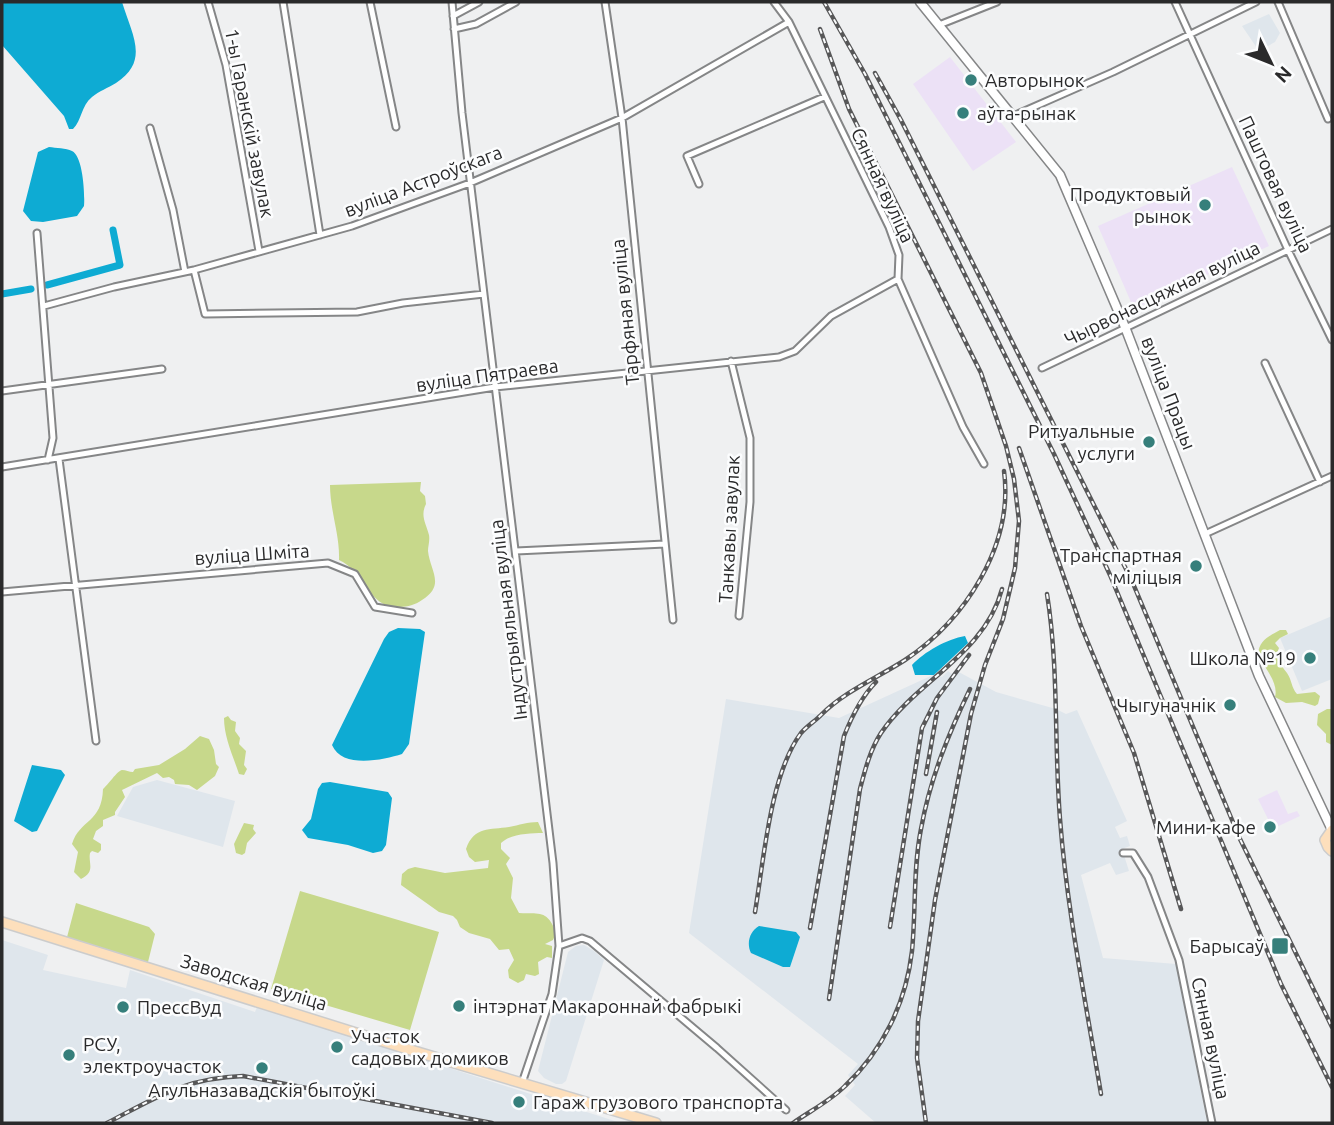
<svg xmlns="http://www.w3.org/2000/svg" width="1334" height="1125" font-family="Ubuntu,sans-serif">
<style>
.commercial{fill:#ece1f6}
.built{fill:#dfe6ec}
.green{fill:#c7d88b}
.water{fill:#0eabd3}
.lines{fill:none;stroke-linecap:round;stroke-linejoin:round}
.canal{stroke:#0eabd3;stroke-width:7}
.minor-casing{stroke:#858687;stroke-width:9}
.secondary-casing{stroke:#858687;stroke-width:11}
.primary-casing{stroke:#ccc;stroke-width:12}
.minor{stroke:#fff;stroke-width:5}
.secondary{stroke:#fff;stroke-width:8}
.primary{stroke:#fddfbc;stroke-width:9}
.rail-casing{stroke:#575758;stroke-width:4.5}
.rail{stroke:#fcfdfe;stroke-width:2;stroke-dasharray:5;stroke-linecap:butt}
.poi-dot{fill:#367f7b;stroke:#fcfdfe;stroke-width:2.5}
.labels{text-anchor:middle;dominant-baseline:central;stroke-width:5;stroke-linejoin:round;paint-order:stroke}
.poi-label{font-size:19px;fill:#2a2a2b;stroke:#fcfdfe;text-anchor:start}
.street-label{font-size:19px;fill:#2a2a2b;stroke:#fcfdfe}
</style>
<rect width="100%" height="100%" fill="#eff0f1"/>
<path class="commercial" d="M950 57 1016 142 973 171 913 84Z
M1232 167 1269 246 1134 309 1098 226Z
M1277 790 1288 814 1297 811 1300 816 1266 832 1262 824 1269 821 1258 799Z"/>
<path class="built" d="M1269 14 1280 33 1275 42 1259 51 1242 26Z
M1332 616V679L1302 691 1280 638Z
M955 670 996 692 1056 709 1066 714 1077 710 1127 821 1115 827 1120 838 1127 836 1130 846 1122 849 1129 871 1116 875 1110 863 1081 875 1103 958 1176 964 1207 1123H876L845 1096 855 1085 848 1075 858 1064 689 933 726 699 839 718 935 674 942 677 948 671 952 674Z
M157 780 235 801 223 847 117 816 133 787Z
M2 940 48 955 43 970 126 988 130 970 255 1012 257 1007 275 1012 621 1123H2Z
M584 945 594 951 604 960 566 1081 562 1084H556L544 1078 538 1071 568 952 576 946Z"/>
<path class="green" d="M421 482 420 491 425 496 426 504C420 516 426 523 429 535 430 541 428 546 428 551 430 571 446 585 422 600 412 607 402 608 390 606 369 603 363 571 339 560 340 535 330 511 330 485Z
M1280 630H1286L1288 634 1280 638 1275 643 1279 648C1274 660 1281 664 1287 673 1292 680 1291 687 1297 694L1315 692 1320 696 1318 704 1315 706 1302 702 1286 703 1275 697C1279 683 1264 667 1258 655 1259 640 1268 637 1280 630Z
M1327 709H1332V745L1326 742V734L1317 725 1318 714Z
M228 716 231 720 236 722 235 731 240 738 239 744 246 751 244 765 247 769 244 775 239 774C233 756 224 737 224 718Z
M200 736 209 739 214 750 216 764 219 767 215 776 197 790 189 785 175 784 174 780 169 777 163 778 157 773 122 790 125 797 115 812V815L103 820V826L96 831 93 839 101 844V850L98 853 92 851 90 853C88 863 96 872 81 879L74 872 78 852 72 844C80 819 102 823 103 789 108 785 117 771 122 770 126 770 129 772 133 772L135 769 159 765 185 749Z
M538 822 543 833C530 833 510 834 501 843V849L510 858 506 864 513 878 511 898 519 913C538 914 548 909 556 933L553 940 545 944 552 946V958L547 957 538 962 539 974 535 976 526 974 524 980 518 983 509 978 508 970 514 960 509 949 499 950 490 939 469 933 460 927 457 920 453 916 439 912 401 885 402 874 408 869 415 867 445 873 488 868 489 860 475 862 469 857 466 849C474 826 490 830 509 827 519 825 528 822 538 822Z
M244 823 254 825 253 829 256 833 247 843 245 853 242 855 236 853 234 844Z
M300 891 439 932 410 1030 271 989Z
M76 903 149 927 155 934 147 966 66 941Z"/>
<path class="water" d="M2 2H122C132 35 150 61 116 83 108 88 99 91 92 97 81 106 82 120 73 129H69L64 116 2 45Z
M49 147C56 148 66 148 72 151 83 156 85 194 84 206L77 216 43 222 31 221 23 211 38 152Z
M398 628 420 629 425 632 409 744 402 754C383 760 342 769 332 745L384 639 389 632Z
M965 636 968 643 934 675H915L912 665C924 652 947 639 965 636Z
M32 765 61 770 65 775 37 831 32 832 14 821Z
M330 782 388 792 392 798 386 845 382 851 373 853 348 845 308 838 302 830 311 819 318 789 322 783Z
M759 926 796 932 800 937 790 967H783L751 953C746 943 750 931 759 926Z"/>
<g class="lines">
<path class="canal" d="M47 285 120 265 113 230
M2 294 31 289"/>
<defs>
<path id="minor" d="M208 2 226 65 259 251
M283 2 320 235
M370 2 396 127
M452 2 462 113 553 863 559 946 582 938 590 941 717 1048 786 1110
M605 2 622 118 673 620
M774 2 789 22 889 227 899 255 898 279 963 427 984 464
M1175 2 1288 250 1332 340
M1278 2 1328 119
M453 16 479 2
M939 25 997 2
M454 29 476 24 516 2
M1013 116 1113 72 1256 2
M150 128 173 210 185 272
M699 184 687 156 824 97
M37 233 53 438 48 460
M194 270 205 314 357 312 403 303 484 294
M44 306 114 287 194 270 352 226 470 183 622 118 789 22
M731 361 750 438V502L739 616
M1265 363 1320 482
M1042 368 1332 229
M2 391 162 369
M59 459 96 741
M2 467 495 387 779 357 795 351 831 316 898 279
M1205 534 1332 476
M516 551 665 544
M2 592 328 563 355 574 375 607 412 613
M1123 853H1133L1148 877 1179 960 1212 1123
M522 1083 552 994 559 946"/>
<path id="secondary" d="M920 2 1060 175 1125 327 1259 676 1332 830"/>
<path id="primary" d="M1332 830 1325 840 1328 847 1332 851
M2 922 404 1048 656 1123"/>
</defs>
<use href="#minor" class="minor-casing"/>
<use href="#secondary" class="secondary-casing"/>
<use href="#primary" class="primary-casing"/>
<use href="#minor" class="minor"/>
<use href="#secondary" class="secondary"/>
<use href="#primary" class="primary"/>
<defs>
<path id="rail" d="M824 2 865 74 1054 454 1110 575 1281 984 1332 1087
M820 29 849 109 981 373 1006 446 1014 479 1019 521 1015 568 1003 619 985 665 971 714 935 900 918 1021 917 1058 926 1123
M875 73 901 120 1132 581 1240 839 1332 1027
M1019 448 1081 626 1134 753 1181 909
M1047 594C1059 669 1054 744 1060 819 1067 911 1086 1003 1101 1094
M926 774 937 712
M755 912C764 859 770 775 801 733 807 726 815 721 821 715 845 691 877 678 905 660 965 620 1014 545 1004 471
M890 927 922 728 937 698 969 655
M810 928 844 736C852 716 861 697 876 682
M829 999 860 789C865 770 870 750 881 733 916 681 985 654 1002 589
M107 1123C157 1097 185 1078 243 1076L492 1123
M793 1123C810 1111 830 1101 845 1086 883 1050 906 1003 912 951 916 910 913 869 921 829 930 779 948 735 970 689"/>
</defs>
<use href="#rail" class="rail-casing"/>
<use href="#rail" class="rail"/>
</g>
<g class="poi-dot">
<circle cx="971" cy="80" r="7"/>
<circle cx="963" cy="113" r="7"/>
<circle cx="1205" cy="205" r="7"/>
<circle cx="1149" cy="442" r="7"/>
<circle cx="1196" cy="566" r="7"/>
<circle cx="1310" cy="658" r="7"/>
<circle cx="1230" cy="705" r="7"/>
<circle cx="1270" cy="827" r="7"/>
<rect x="1271" y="937" width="18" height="18" rx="3.5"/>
<circle cx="459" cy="1006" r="7"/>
<circle cx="123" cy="1007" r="7"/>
<circle cx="337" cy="1047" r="7"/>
<circle cx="69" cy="1055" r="7"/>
<circle cx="262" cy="1068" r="7"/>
<circle cx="519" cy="1102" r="7"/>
</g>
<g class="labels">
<g class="poi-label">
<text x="985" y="80">Авторынок</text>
<text x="977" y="113">аўта-рынак</text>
<text x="1191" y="194" text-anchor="end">Продуктовый<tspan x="1191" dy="22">рынок</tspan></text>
<text x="1135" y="431" text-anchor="end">Ритуальные<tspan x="1135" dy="22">услуги</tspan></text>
<text x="1182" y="555" text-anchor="end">Транспартная<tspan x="1182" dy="22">міліцыя</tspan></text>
<text x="1296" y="658" text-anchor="end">Школа №19</text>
<text x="1216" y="705" text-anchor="end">Чыгуначнік</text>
<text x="1256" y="827" text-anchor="end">Мини-кафе</text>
<text x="1264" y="946" text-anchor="end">Барысаў</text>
<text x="473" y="1006">інтэрнат Макароннай фабрыкі</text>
<text x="137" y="1007">ПрессВуд</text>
<text x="351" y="1036">Участок<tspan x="351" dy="22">садовых домиков</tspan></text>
<text x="83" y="1044">РСУ,<tspan x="83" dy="22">электроучасток</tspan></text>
<text x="262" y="1090" text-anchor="middle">Агульназавадскія бытоўкі</text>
<text x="533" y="1102">Гараж грузового транспорта</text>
</g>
<g class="street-label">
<text transform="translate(250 123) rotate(79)">1-ы Гаранскій завулак</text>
<text transform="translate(423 181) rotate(-21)">вуліца Астроўскага</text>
<text transform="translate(1276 184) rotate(65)">Паштовая вуліца</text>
<text transform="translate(883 185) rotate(65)">Сянная вуліца</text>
<text transform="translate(1162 293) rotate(-26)">Чырвонасцяжная вуліца</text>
<text transform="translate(625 312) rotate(-96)">Тарфяная вуліца</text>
<text transform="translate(487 375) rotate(-8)">вуліца Пятраева</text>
<text transform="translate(1169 393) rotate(69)">вуліца Працы</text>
<text transform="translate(729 529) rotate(-87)">Танкавы завулак</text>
<text transform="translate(252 554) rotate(-4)">вуліца Шміта</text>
<text transform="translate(508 620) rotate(-97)">Індустрыяльная вуліца</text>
<text transform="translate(254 982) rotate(17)">Заводская вуліца</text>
<text transform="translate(1211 1038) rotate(78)">Сянная вуліца</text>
</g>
</g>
<rect width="1334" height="1125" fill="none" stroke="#2a2a2b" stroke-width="7"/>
<g transform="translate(1271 63) rotate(133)" stroke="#fcfdfe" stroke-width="5" paint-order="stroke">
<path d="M0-5L12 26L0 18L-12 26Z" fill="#2a2a2b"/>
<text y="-10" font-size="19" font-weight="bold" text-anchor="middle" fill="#2a2a2b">N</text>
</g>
</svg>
